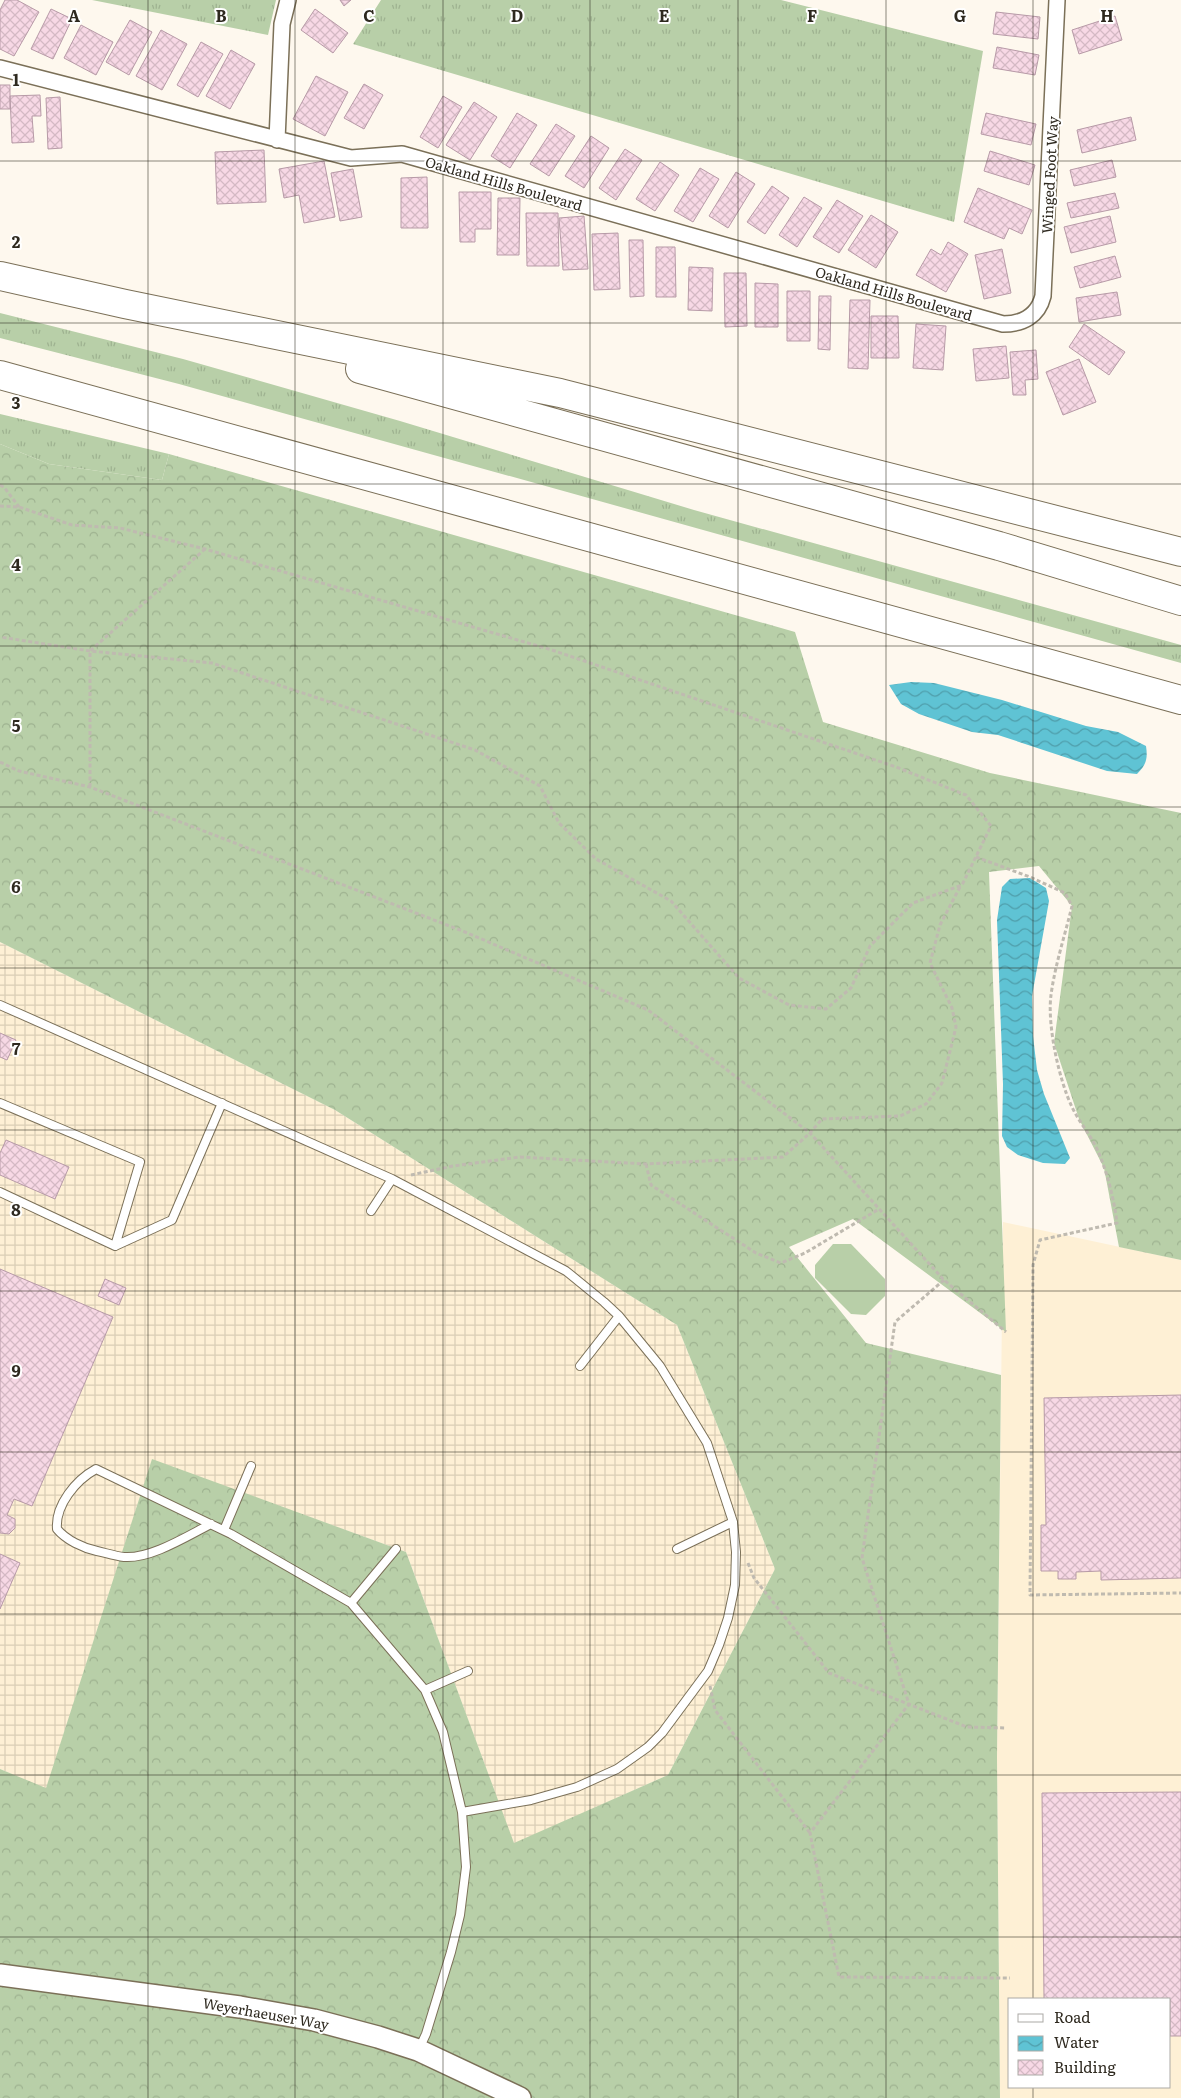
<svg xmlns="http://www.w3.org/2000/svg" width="1181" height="2098" font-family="Literata,serif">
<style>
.built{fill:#fef0d5;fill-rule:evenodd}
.industrial{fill:url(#industrial-grid)}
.grass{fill:url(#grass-tufts)}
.forest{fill:url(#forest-crowns)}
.pitch{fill:#b8cfa8}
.water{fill:url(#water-waves)}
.building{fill:url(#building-cross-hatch);stroke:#b79aa7}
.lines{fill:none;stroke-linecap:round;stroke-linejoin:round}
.lane-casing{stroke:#7b7058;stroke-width:10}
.street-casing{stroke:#7b7058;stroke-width:18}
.secondary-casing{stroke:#7b7058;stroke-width:24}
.highway-casing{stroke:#7b7058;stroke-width:30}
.path{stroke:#bfbab0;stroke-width:3;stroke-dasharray:4 2.5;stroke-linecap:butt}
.lane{stroke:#fff;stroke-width:8}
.street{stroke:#fff;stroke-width:15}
.secondary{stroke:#fff;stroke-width:21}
.highway{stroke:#fff;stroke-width:28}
.grid{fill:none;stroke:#2e291f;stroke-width:1;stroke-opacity:0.55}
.labels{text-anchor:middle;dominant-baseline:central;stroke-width:4;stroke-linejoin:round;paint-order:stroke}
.street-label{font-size:14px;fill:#2e291f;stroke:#fff}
.grid-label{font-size:16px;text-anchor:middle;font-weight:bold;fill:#2e291f;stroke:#fff;stroke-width:4;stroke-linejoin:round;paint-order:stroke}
</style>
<defs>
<pattern id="industrial-grid" width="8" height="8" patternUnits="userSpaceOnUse" patternTransform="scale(1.25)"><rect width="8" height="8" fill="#fef0d5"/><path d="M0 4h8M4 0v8" fill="none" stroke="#daceb6"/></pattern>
<pattern id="grass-tufts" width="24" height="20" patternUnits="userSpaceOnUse" patternTransform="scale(1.25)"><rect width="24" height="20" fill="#b8cfa8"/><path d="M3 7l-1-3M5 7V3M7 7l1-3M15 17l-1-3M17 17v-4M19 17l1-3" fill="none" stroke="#9eb290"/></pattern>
<pattern id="forest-crowns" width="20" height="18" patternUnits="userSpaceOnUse" patternTransform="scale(1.25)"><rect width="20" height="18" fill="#b8cfa8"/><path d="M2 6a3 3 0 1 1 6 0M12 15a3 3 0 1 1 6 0" fill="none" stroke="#9eb290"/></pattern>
<pattern id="water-waves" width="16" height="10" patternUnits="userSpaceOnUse" patternTransform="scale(1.25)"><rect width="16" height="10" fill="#5fc3d4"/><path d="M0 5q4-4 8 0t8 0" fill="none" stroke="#4f9eab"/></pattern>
<pattern id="building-cross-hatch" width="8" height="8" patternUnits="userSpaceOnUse" patternTransform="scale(1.25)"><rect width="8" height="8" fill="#f7d8e5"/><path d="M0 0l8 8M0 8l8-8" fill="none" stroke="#d4b9c4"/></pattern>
</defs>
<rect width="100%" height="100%" fill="#fef8ee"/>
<path class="built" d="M1003 1222 1181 1260V2098H1000L997 1758ZM1010 1999H1170V2087H1010Z"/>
<path class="industrial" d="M0 942 335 1110 677 1325 775 1569 668 1775 514 1844 406 1552 152 1460 46 1789 0 1769Z"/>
<path class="grass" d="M92 0H276L268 35Z
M381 0H781L983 51 954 222 353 44Z
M0 313 183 359 400 421 694 510 1181 645V663L179 384 0 338Z
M0 414 169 454 162 480 49 464 0 444Z"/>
<path class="forest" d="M0 444 49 464 162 480 169 454 795 632 823 722 990 773 1181 813V1260L1119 1247 1104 1168 1079 1119 1054 1043 1072 906 1039 866 989 872 1006 1332 853 1219 789 1247 866 1343 1001 1375 997 1758 1000 2098H0V1769L46 1788 152 1459 406 1552 514 1843 668 1775 775 1569 677 1325 335 1110 0 942Z"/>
<path class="pitch" d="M833 1244H851L885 1279V1296L866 1315 851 1314 815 1278V1265Z"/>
<path class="water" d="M911 682 934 683 1002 700 1086 726 1118 732 1146 746C1148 759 1146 765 1137 774L1107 771 998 735 972 732 919 714 901 704 889 685Z
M1030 878 1046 888 1049 901 1032 996 1033 1036 1037 1070 1044 1094 1070 1158 1065 1164 1043 1163 1018 1155 1007 1147 1002 1136 1003 1084 997 920 1002 887 1010 879Z"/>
<path class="building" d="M5 0H17L39 12 14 56 0 49V10Z
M340 0H351L344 6Z
M51 9 72 19 53 59 31 49Z
M315 9 348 33 333 53 301 30Z
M996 12 1040 17 1038 39 993 34Z
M1115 16 1122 40 1079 54 1072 30Z
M130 20 152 32 129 75 106 62Z
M81 25 113 42 96 75 64 58Z
M161 30 187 44 162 90 136 76Z
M201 42 223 54 198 97 177 85Z
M997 47 1039 55 1035 75 993 68Z
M231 50 255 64 230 109 206 96Z
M316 76 348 92 325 136 293 119Z
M364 84 383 95 364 129 344 118Z
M0 85H10V109H0Z
M40 95 41 116H32L34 142 12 143 10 96Z
M443 96 462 107 438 148 420 137Z
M60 97 62 148 48 149 46 98Z
M474 102 497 117 470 160 446 145Z
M517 113 537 125 510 168 491 156Z
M986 113 1036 124 1031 145 981 134Z
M1131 117 1136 140 1082 153 1077 130Z
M556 124 575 136 549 176 530 164Z
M591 136 609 148 584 188 565 176Z
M625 149 642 160 616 200 599 188Z
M264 150 266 202 217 204 215 152Z
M990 151 1035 165 1029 185 984 171Z
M1112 160 1116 177 1074 186 1070 170Z
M324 161 335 217 304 223 299 195 284 198 279 169Z
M660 162 679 175 655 211 636 199Z
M700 168 719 179 693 222 674 211Z
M353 169 362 217 340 221 331 173Z
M736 172 755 184 728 228 709 216Z
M427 177 428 228H401V178Z
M772 186 789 198 765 234 747 222Z
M978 188 1032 210 1022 234 1009 228 1004 239 964 222Z
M459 192H491V229H475V242H460Z
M1115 193 1119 208 1071 218 1067 203Z
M804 197 822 208 797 247 779 235Z
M498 198H520L519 255H497Z
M837 200 863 216 839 253 813 237Z
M526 213H558L559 266H527Z
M871 215 898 232 876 268 848 250Z
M584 216 588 269 563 270 559 218Z
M1110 216 1116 242 1071 253 1064 227Z
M618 233 620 289 594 290 592 234Z
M629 240H643L644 296 630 297Z
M948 242 968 254 946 292 916 275 931 249 941 255Z
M656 247H675L676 297H656Z
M1002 249 1011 293 984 299 975 255Z
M1115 256 1121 277 1080 288 1074 267Z
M689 267 713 268 712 311 688 310Z
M724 273H746L747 326 725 327Z
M755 283 778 284V327H755Z
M787 291H810V341H787Z
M1117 292 1121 315 1079 322 1076 298Z
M819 296H831L830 350 818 349Z
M850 300H870L868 369 848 368Z
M871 316H898L899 358H871Z
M916 324 946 326 943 370 913 368Z
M1084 324 1125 352 1109 375 1069 347Z
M1006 346 1009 378 976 381 973 349Z
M1036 350 1038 379 1025 380 1026 395H1013L1010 352Z
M1079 359 1096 402 1063 415 1046 372Z
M0 1033 16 1040 7 1060 0 1057Z
M6 1140 69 1167 55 1199 0 1175V1153Z
M0 1269 113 1317 32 1506 14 1499 7 1515 15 1519V1528L9 1534 0 1533Z
M105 1279 126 1288 119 1305 98 1296Z
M1181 1395V1578L1101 1580V1571L1076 1572V1579H1058V1571H1041V1525H1046L1044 1398Z
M0 1554 20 1563 0 1609Z
M1181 1792V2036H1170V1999H1044L1042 1793Z"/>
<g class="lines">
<defs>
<path id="lane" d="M0 1005 392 1179 566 1271 604 1302 619 1316 660 1366 707 1443 733 1522 736 1552 735 1585 728 1618 719 1645 708 1671 662 1733 648 1747 617 1769 577 1787 531 1800 462 1812 466 1867 460 1915 451 1952 426 2034 419 2049
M0 1103 140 1162 115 1246
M0 1192 115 1246 172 1220 222 1103
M371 1211 392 1179
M580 1366 619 1316
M211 1524C187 1536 151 1559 124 1557 115 1556 106 1553 97 1551 83 1548 66 1540 57 1529 55 1505 76 1480 96 1469L231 1534 351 1603 425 1690 443 1732 462 1812
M224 1530 251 1466
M677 1549 733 1522
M351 1603 396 1549
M425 1690 468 1671"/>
<path id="street" d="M0 68 351 158 402 154 1003 324C1023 324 1038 316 1043 296L1057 0
M277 140 282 24 288 0"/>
<path id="secondary" d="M0 1975 240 2007 314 2020 378 2037 418 2050 520 2098"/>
<path id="highway" d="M0 276 125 304 560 393 1181 552
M360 369 999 546 1181 601
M0 375 1181 700"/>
</defs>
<use href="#lane" class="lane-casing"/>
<use href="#street" class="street-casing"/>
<use href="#secondary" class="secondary-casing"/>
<use href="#highway" class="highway-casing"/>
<path class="path" d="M0 485 4 487 19 507
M0 506 19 507 72 525 120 528 205 549 552 650 896 767 966 795 991 826 962 885 913 903 870 946 851 988 826 1009 789 1005 739 978 671 901 596 859 559 823 540 786 475 750 212 663 90 651 0 637
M0 762 19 771 90 787 465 932 648 1010 810 1133 944 1280 1006 1332
M90 787V651L205 549
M976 857 1030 877 1065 893 1072 906C1065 935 1055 965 1051 995 1047 1025 1059 1080 1072 1107 1079 1122 1090 1134 1097 1149 1107 1171 1114 1199 1117 1223L1040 1240 1033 1265 1030 1595 1181 1593
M646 1164 651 1185 756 1253 781 1263 805 1253 879 1209
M411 1175 453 1166 520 1157 646 1164 783 1157 810 1133 822 1119 900 1116 926 1104 942 1083 956 1027 952 1008 930 963 940 925 961 885
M944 1280 895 1322 862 1558 909 1704 810 1833 839 1977 1010 1978
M748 1563 754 1578 829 1673 967 1727 1006 1728
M710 1686 715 1710 810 1833"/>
<use href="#lane" class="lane"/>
<use href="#street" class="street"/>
<use href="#secondary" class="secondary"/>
<use href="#highway" class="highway"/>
</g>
<path class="grid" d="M148 0V2098M295 0V2098M443 0V2098M590 0V2098M738 0V2098M886 0V2098M1033 0V1999M0 161H1181M0 323H1181M0 484H1181M0 646H1181M0 807H1181M0 968H1181M0 1130H1181M0 1291H1181M0 1452H1181M0 1614H1181M0 1775H1181M0 1937H1181M1033 2087V2098"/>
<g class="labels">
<g class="street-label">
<text transform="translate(1049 175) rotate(-87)">Winged Foot Way</text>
<text transform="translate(504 183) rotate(16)">Oakland Hills Boulevard</text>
<text transform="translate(894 293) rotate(16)">Oakland Hills Boulevard</text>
<text transform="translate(266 2013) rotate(10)">Weyerhaeuser Way</text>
</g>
</g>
<g class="grid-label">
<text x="74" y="22">A</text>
<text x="221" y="22">B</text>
<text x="369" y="22">C</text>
<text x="517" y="22">D</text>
<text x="664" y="22">E</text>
<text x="812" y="22">F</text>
<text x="960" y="22">G</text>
<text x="1107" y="22">H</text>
<text x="16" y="86">1</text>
<text x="16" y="248">2</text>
<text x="16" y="409">3</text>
<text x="16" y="571">4</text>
<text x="16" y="732">5</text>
<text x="16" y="893">6</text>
<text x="16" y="1055">7</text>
<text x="16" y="1216">8</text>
<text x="16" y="1377">9</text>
</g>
<rect x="1008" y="1998" width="162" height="90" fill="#ffffff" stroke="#aba9a5"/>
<rect x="1018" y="2014" width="25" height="8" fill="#ffffff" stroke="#aba9a5"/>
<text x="1054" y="2023" font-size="15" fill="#2e291f">Road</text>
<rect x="1018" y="2036" width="25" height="15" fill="url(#water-waves)" stroke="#aba9a5"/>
<text x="1054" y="2048" font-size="15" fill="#2e291f">Water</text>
<rect x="1018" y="2060" width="25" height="15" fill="url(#building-cross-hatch)" stroke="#aba9a5"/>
<text x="1054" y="2073" font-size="15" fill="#2e291f">Building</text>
</svg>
